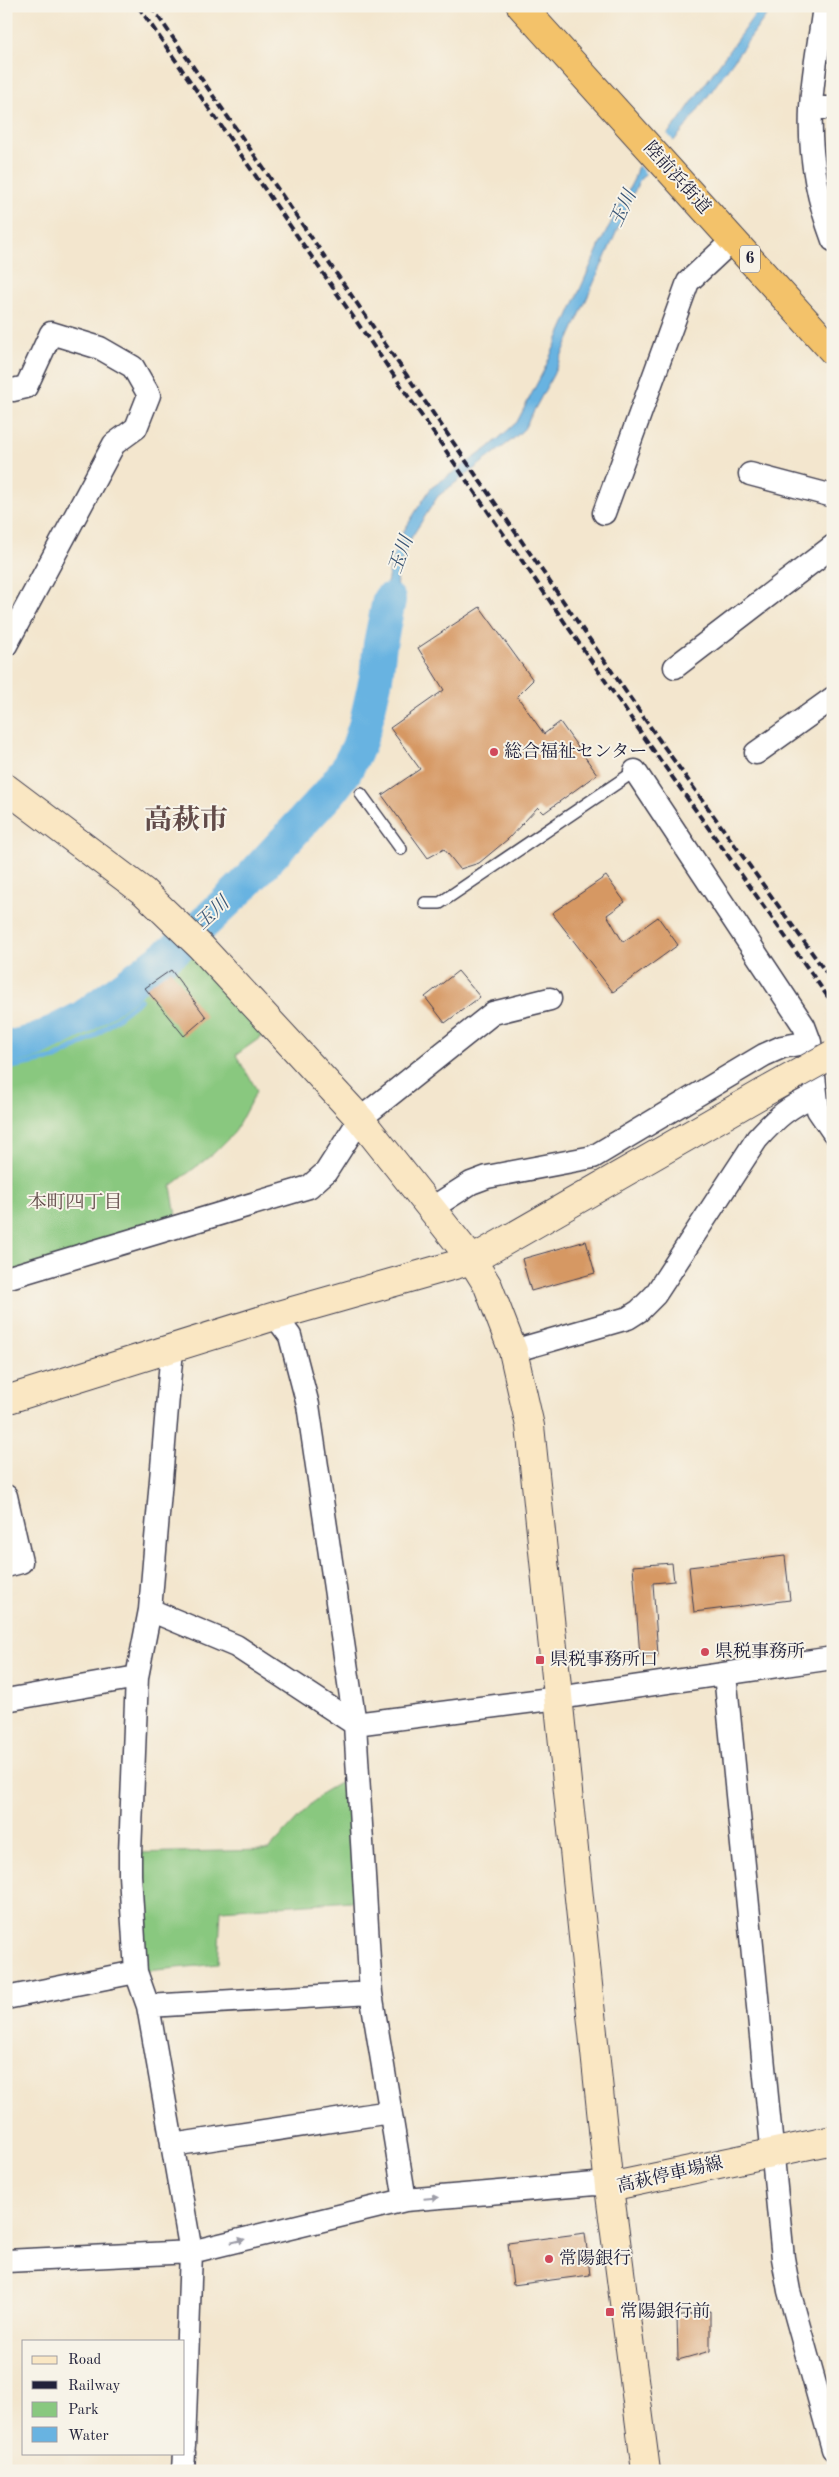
<svg xmlns="http://www.w3.org/2000/svg" width="839" height="2477" font-family="'Old Standard TT','Noto Serif JP',serif">
<style>
.green{fill:#89c87f;stroke:#56755d}
.water{fill:#68b3e1;stroke:#456a8e}
.pier{fill:#f3e6ce}
.lines{fill:none;stroke-linecap:round;stroke-linejoin:round}
.stream{stroke:#68b3e1;stroke-width:5.5}
.river{stroke:#68b3e1;stroke-width:34}
.building{fill:#d69863}
.lane-casing{stroke:#413f51;stroke-width:14}
.street-casing{stroke:#413f51;stroke-width:25}
.secondary-casing{stroke:#413f51;stroke-width:30}
.highway-casing{stroke:#413f51;stroke-width:30}
.lane{stroke:#fff;stroke-width:11}
.street{stroke:#fff;stroke-width:22}
.secondary{stroke:#fae7c3;stroke-width:28}
.highway{stroke:#f3c26a;stroke-width:28}
.rail{stroke:#22223b;stroke-width:4;stroke-dasharray:8 4;stroke-linecap:butt}
.secondary-bridge-casing{stroke:#413f51;stroke-width:30;stroke-linecap:butt}
.secondary-bridge{stroke:#fae7c3;stroke-width:28}
.oneway{fill:#9c9ca7}
.poi-dot{fill:#d1495b;stroke:#f7f3e8;stroke-width:2}
.labels{text-anchor:middle;dominant-baseline:central;stroke-width:4;stroke-linejoin:round;paint-order:stroke}
.shield{fill:#f7f3e8;stroke:#62616f;stroke-width:1}
.shield-label{font-size:16px;font-weight:bold;fill:#22223b}
.street-label{font-size:18px;fill:#22223b;stroke:#f7f3e8}
.poi-label{font-size:18px;fill:#22223b;stroke:#f7f3e8;text-anchor:start}
.water-label{font-size:19px;font-style:italic;fill:#3a5575;stroke:#f7f3e8}
.neighbourhood-label{font-size:19px;fill:#614b49;stroke:#f7f3e8}
.town-label{font-size:28px;font-weight:bold;fill:#614b49;stroke:#f7f3e8}
</style>
<rect width="100%" height="100%" fill="#f7f3e8"/>
<filter id="ink" filterUnits="userSpaceOnUse"><feTurbulence type="fractalNoise" baseFrequency=".02" numOctaves="2"/><feDisplacementMap in="SourceGraphic" scale="10" xChannelSelector="R" yChannelSelector="G"/><feConvolveMatrix kernelMatrix="1 2 1 2 8 2 1 2 1" color-interpolation-filters="sRGB"/></filter>
<filter id="wash" filterUnits="userSpaceOnUse"><feTurbulence type="fractalNoise" baseFrequency=".0096" numOctaves="4" result="noise"/><feDisplacementMap in="SourceGraphic" scale="20" xChannelSelector="R" yChannelSelector="G"/><feGaussianBlur stdDeviation="1.12" result="paint"/><feColorMatrix in="noise" values="0 0 0 0 0 0 0 0 0 0 0 0 0 0 0 0 0 1.4 0 .05"/><feComposite in="paint" operator="in"/></filter>
<g filter="url(#wash)">
<rect width="100%" height="100%" fill="#f3e6ce"/>
<path class="green" d="M182 944 264 1035 236 1055 257 1090 234 1133 213 1154 171 1186 177 1222 6 1273V1048C69 1036 130 980 182 944Z
M358 1772 365 1900 221 1910 218 1964 136 1972 130 1853 268 1850 322 1793Z"/>
<path class="water" d="M761 6H773L684 129 639 181 553 375 524 429 512 440 438 496 411 538 401 562 384 645 374 643 392 560 402 534 416 511 431 488 488 448 517 422 544 370 603 238 634 179 637 168 677 123Z"/>
<path class="pier" d="M666 132 675 143 647 175 637 164Z"/>
<g class="lines">
<path class="stream" d="M6 1068 55 1058 92 1038 140 1000"/>
<path class="river" d="M6 1048 36 1041 82 1018 182 944 244 885 330 792 345 772 358 747 365 726 376 678 380 644 389 600"/>
</g>
<g id="blocks">
<path class="building" d="M480 607 533 680 517 696 544 734 560 722 597 774 544 813 538 807 508 839 479 863 460 869 444 849 428 858 382 795 420 769 390 728 444 690 418 648Z
M606 876 625 902 607 915 623 942 658 917 678 945 613 992 552 913Z
M171 970 206 1017 184 1036 145 988Z
M458 971 480 997 445 1023 425 997Z
M586 1241 595 1273 531 1291 522 1259Z
M785 1556 790 1600 694 1612 689 1567Z
M672 1563 674 1581 653 1583 658 1655 640 1656 633 1566Z
M585 2233 590 2275 513 2285 508 2243Z
M710 2311V2351L678 2360 677 2317Z"/>
</g>
</g>
<g filter="url(#ink)">
<use href="#blocks" fill-opacity="0" stroke="#413f51" stroke-width="1"/>
<g class="lines">
<defs>
<path id="lane" d="M361 794 401 849
M425 903H440L635 771"/>
<path id="street" d="M824 6C820 40 812 75 811 109 809 153 817 198 833 240
M811 108H833
M6 388 13 390 26 387 51 333 100 348 133 367 149 395 136 428 114 444 6 645
M750 474 833 496
M604 513 688 282 733 240
M675 667 833 546
M756 753 833 698
M635 771 804 1026 810 1042 818 1110 833 1132
M432 1208 471 1183 487 1177 593 1157 764 1055 782 1047 810 1042
M6 1278 309 1187 326 1172 360 1119 493 1013 550 999
M275 1316 290 1336 308 1405 355 1724 558 1698 833 1658
M172 1349 150 1610 137 1677 130 1853V1875L136 1972 148 2006 191 2252 184 2446
M513 1351 628 1318 639 1311 655 1295 757 1139C776 1118 789 1106 816 1095
M6 1496 21 1562 6 1566
M150 1610 236 1646 355 1724 371 1993 405 2200
M725 1674 783 2258 789 2291 833 2449
M6 1700 137 1677
M6 1998 136 1972
M148 2006 371 1993
M172 2145 390 2112
M6 2261 191 2252 405 2200 595 2184 609 2187
M183 2471 184 2453"/>
<path id="secondary" d="M6 788 144 892 201 947 360 1119 472 1260 488 1286 513 1351 530 1426 609 2187 646 2471
M6 1400 275 1316 472 1260 763 1093
M609 2187 833 2140"/>
<path id="highway" d="M521 6 833 351"/>
</defs>
<use href="#lane" class="lane-casing"/>
<use href="#street" class="street-casing"/>
<use href="#secondary" class="secondary-casing"/>
<use href="#highway" class="highway-casing"/>
<use href="#lane" class="lane"/>
<use href="#street" class="street"/>
<use href="#secondary" class="secondary"/>
<use href="#highway" class="highway"/>
<path class="rail" d="M138 6 651 747 833 1004
M151 6 660 741 833 982"/>
<defs>
<path id="secondary-bridge" d="M763 1093 833 1054"/>
</defs>
<use href="#secondary-bridge" class="secondary-bridge-casing"/>
<use href="#secondary-bridge" class="secondary-bridge"/>
</g>
<defs><path id="oneway-solid" d="M-6-.8H1V-3.2L6.5 0L1 3.2V.8H-6Z" transform="scale(1.25)"/></defs>
<g class="oneway">
<use href="#oneway-solid" transform="translate(431 2198) rotate(-5)"/>
<use href="#oneway-solid" transform="translate(238 2241) rotate(-14)"/>
</g>
</g>
<g class="poi-dot">
<circle cx="494" cy="752" r="5"/>
<circle cx="705" cy="1652" r="5"/>
<rect x="535" y="1655" width="10" height="10" rx="2.5"/>
<circle cx="549" cy="2259" r="5"/>
<rect x="605" y="2307" width="10" height="10" rx="2.5"/>
</g>
<g class="labels">
<rect class="shield" x="740" y="245.5" width="20" height="27" rx="4"/>
<g class="shield-label">
<text x="750" y="259">6</text>
</g>
<g class="street-label">
<text transform="translate(677 178) rotate(48)">陸前浜街道</text>
<text transform="translate(670 2175) rotate(-13)">高萩停車場線</text>
</g>
<g class="poi-label">
<text x="504" y="752">総合福祉センター</text>
<text x="715" y="1652">県税事務所</text>
<text x="550" y="1660">県税事務所口</text>
<text x="559" y="2259">常陽銀行</text>
<text x="620" y="2312">常陽銀行前</text>
</g>
<g class="water-label">
<text transform="translate(624 209) rotate(-65)">玉川</text>
<text transform="translate(402 555) rotate(-70)">玉川</text>
<text transform="translate(213 914) rotate(-43)">玉川</text>
</g>
<g class="neighbourhood-label">
<text x="75" y="1203">本町四丁目</text>
</g>
<g class="town-label">
<text x="186" y="822">高萩市</text>
</g>
</g>
<rect width="839" height="2477" fill="none" stroke="#f7f3e8" stroke-width="25"/>
<rect x="22" y="2340" width="162" height="115" fill="#f7f3e8" stroke="#a29fa3"/>
<rect x="32" y="2356" width="25" height="8" fill="#fae7c3" stroke="#a29fa3"/>
<text x="68" y="2364" font-size="15" fill="#22223b">Road</text>
<rect x="32" y="2381" width="25" height="8" fill="#22223b" stroke="#a29fa3"/>
<text x="68" y="2390" font-size="15" fill="#22223b">Railway</text>
<rect x="32" y="2402" width="25" height="15" fill="#89c87f" stroke="#a29fa3"/>
<text x="68" y="2414" font-size="15" fill="#22223b">Park</text>
<rect x="32" y="2427" width="25" height="15" fill="#68b3e1" stroke="#a29fa3"/>
<text x="68" y="2440" font-size="15" fill="#22223b">Water</text>
</svg>
